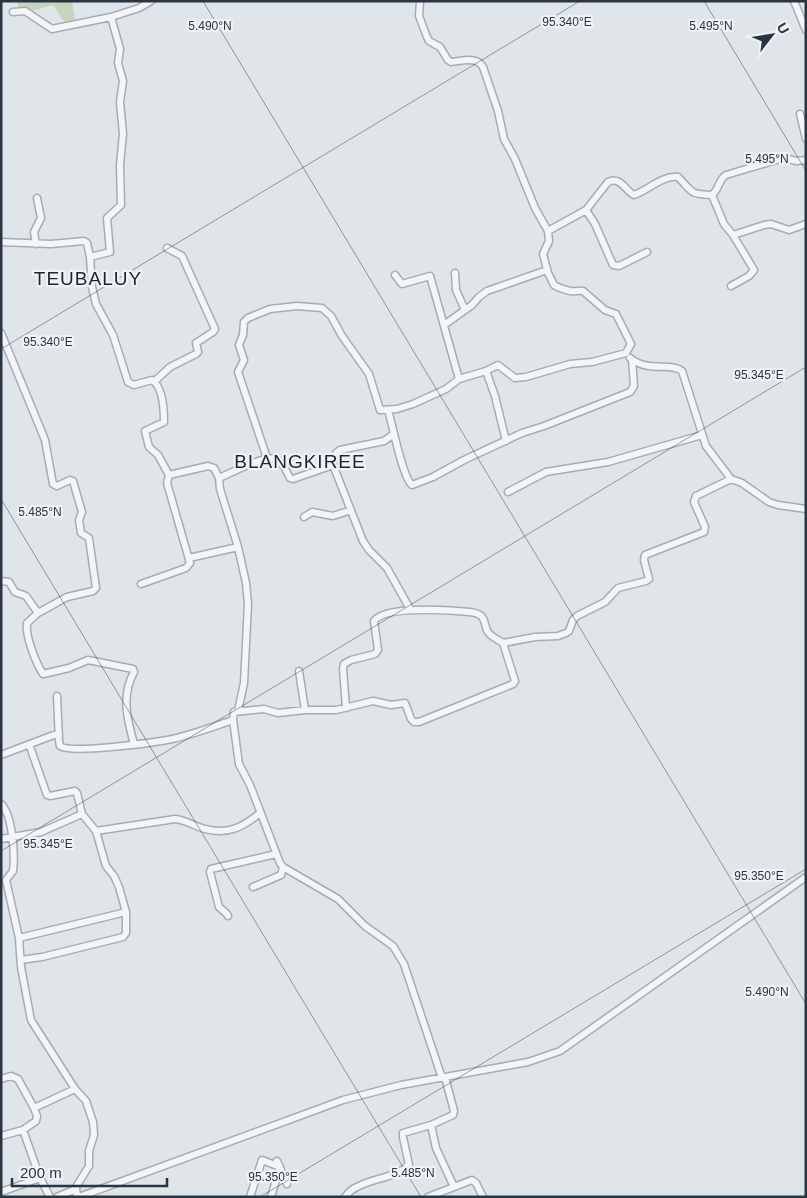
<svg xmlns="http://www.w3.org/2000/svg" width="807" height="1198" font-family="Helvetica,sans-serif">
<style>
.green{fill:#c8d4c0}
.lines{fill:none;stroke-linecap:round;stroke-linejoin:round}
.stream{stroke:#99b8cb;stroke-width:1}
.street-casing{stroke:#a5adb4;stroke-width:9}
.street{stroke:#f3f5f8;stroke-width:6}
.ticks{fill:none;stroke:#283542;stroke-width:1;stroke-opacity:0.45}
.labels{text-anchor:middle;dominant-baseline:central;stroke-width:4.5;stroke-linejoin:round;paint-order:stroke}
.quarter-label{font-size:19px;letter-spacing:1px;fill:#1a2532;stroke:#eff3f7}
.ticks-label{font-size:12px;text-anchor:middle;fill:#283542;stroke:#eff3f7;stroke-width:4.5;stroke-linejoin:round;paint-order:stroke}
</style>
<rect width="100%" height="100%" fill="#e0e5e9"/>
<path class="green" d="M16 1H72L76 26 68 28 53 5 22 14Z"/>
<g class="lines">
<path class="stream" d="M343 1097 380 1087
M80 1192 196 1151
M69 1197 71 1196"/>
<defs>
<path id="street" d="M151 1 139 8 111 17 120 49 118 63 123 81 120 102 123 134 120 165 121 205 107 218 110 252 90 257 92 287 96 304 113 335 128 382 134 385 152 380C163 387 164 410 164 422L145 431 149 447 158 455 169 475 208 466 214 468 219 478 220 489 238 547 246 583 248 604 244 683 238 711
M420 1 419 16 427 37 429 41 440 47 448 60 451 62C462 61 477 56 483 67L498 111 504 139 515 159 535 208 548 231 549 241 543 254 548 273 554 285C557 287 566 290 570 291 575 292 578 290 583 291L605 310 616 314 631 344 626 353 592 362 570 364 526 377 515 378 498 365 486 371
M794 1 806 30
M13 12 25 11 52 29 111 17
M800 114 806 139
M712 195 724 224 733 235 764 225 771 224 789 230 806 224
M586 210 595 224 613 265 619 266 647 252
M548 231 586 210 608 182C620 176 625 190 634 195 648 190 663 175 678 177 693 192 688 194 712 195 719 190 718 180 726 175L783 158 797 161 806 160
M1 242 51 244 84 241 87 243 90 257
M36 244 34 232 41 218 37 198
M455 273 456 290 465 310
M395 275 402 284 430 276 459 379
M731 286 749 276 754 270 733 235
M444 325 472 305 479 297 487 291 547 270
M1 333 45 440 53 484 57 486 70 480 73 481 82 512 79 520 81 533 89 538 96 588 93 591 67 597 38 613
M630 358C648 373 671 362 682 371L706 446 731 479 742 483 769 502 778 505 806 509
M155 381 170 367 196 354 198 352 196 343 213 332 215 329 182 256 167 248
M388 410C392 423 403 479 412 485L433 477 464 460 522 433 544 426 630 392 634 386 632 360
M394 434 384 441 340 450 336 453 333 465 335 470 363 541 369 550 387 568 410 609
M267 458 238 372 244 360 239 345 243 335 244 322 248 318 270 309 297 306 322 308 331 316 342 336 369 374 380 410 397 409 413 404 446 389 459 379 486 371 495 396 506 441
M219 478C232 473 269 451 280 461 284 465 287 473 290 478L293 479 333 465
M508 492 546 472 608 462 702 435
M304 517 312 512 333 516 351 510
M189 558 238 547
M1 581 9 582 15 592 26 596 38 613 27 623C25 636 36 663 43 674L69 668 88 660 133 669 134 672C121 696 127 719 134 744
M141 584 186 568 190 563 167 483 169 475
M299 671 305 710
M57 696 59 741 60 746C70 754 150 743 167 740 189 736 212 727 233 720
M346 708 343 669 344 664 351 660 375 654 378 650 374 621C385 606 439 610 457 611 464 612 474 611 480 615 486 619 484 626 488 632 491 637 499 640 503 643
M1 755 59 733
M1 804C13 815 15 856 13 871L6 880 19 938 21 967 31 1020 75 1089 86 1101 93 1122 94 1135 89 1151V1166L76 1187 77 1197
M96 831 175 819C186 820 194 826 205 829 228 835 243 827 260 813
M1 839 41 832 82 814
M253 887 281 875 283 867
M228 916 227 914 219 907 210 872 211 869 276 854
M19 938 126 912 119 887 114 876 106 866 96 831 82 814 77 793 75 791 50 796 47 795 29 744
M21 960 42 957 123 937 126 933V912
M442 1078 404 964 393 946 365 926 338 899 283 867 280 863 250 785 239 764 233 720 234 712 264 709 278 713 305 710H336L373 701 391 705 405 703 411 719 414 722H419L513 684 515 681 503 643 535 637 558 636 566 633 569 631 573 620 577 616 605 602 618 588 646 581 649 579 644 560 645 555 704 532 705 527 694 502 696 496 731 479
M1 1079 11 1076 18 1079 34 1108 75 1089
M431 1125 436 1148 454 1187
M23 1130 40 1178 50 1197
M1 1136 23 1130 36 1121 37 1116 34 1108
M277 1161 287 1184
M1 1192 40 1178
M57 1197 76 1189
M79 1197 343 1100 401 1085 528 1062 560 1051 806 877
M250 1197 262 1160 280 1167 271 1197
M345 1197C348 1193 352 1189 357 1187 373 1178 395 1178 409 1165L403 1137V1133L431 1125 453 1115 454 1111 445 1077
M428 1197 472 1180 476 1183 483 1197"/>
</defs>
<use href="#street" class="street-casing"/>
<use href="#street" class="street"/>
</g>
<path class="ticks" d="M203 1 806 1004M704 1 806 171M1 349 580 1M1 499 421 1197M1 851 806 367M260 1197 806 869"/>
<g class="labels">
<g class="quarter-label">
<text x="88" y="278">TEUBALUY</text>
<text x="300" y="461">BLANGKIREE</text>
</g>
</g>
<g class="ticks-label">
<text x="567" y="26">95.340°E</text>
<text x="210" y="30">5.490°N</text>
<text x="711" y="30">5.495°N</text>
<text x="767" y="163">5.495°N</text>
<text x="48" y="346">95.340°E</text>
<text x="759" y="379">95.345°E</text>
<text x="40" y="516">5.485°N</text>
<text x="48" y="848">95.345°E</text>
<text x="759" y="880">95.350°E</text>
<text x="767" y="996">5.490°N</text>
<text x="413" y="1177">5.485°N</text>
<text x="273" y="1181">95.350°E</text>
</g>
<rect width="807" height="1198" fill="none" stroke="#283542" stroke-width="5"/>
<g transform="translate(772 35) rotate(59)" stroke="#eff3f7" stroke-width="4" paint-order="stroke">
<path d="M0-4L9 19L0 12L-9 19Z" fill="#283542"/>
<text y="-8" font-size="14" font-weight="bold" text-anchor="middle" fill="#283542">U</text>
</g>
<path d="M12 1178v8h155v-8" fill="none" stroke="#283542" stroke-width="2.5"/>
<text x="20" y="1178" font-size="15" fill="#283542" stroke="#eff3f7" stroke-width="4" paint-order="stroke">200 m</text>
</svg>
